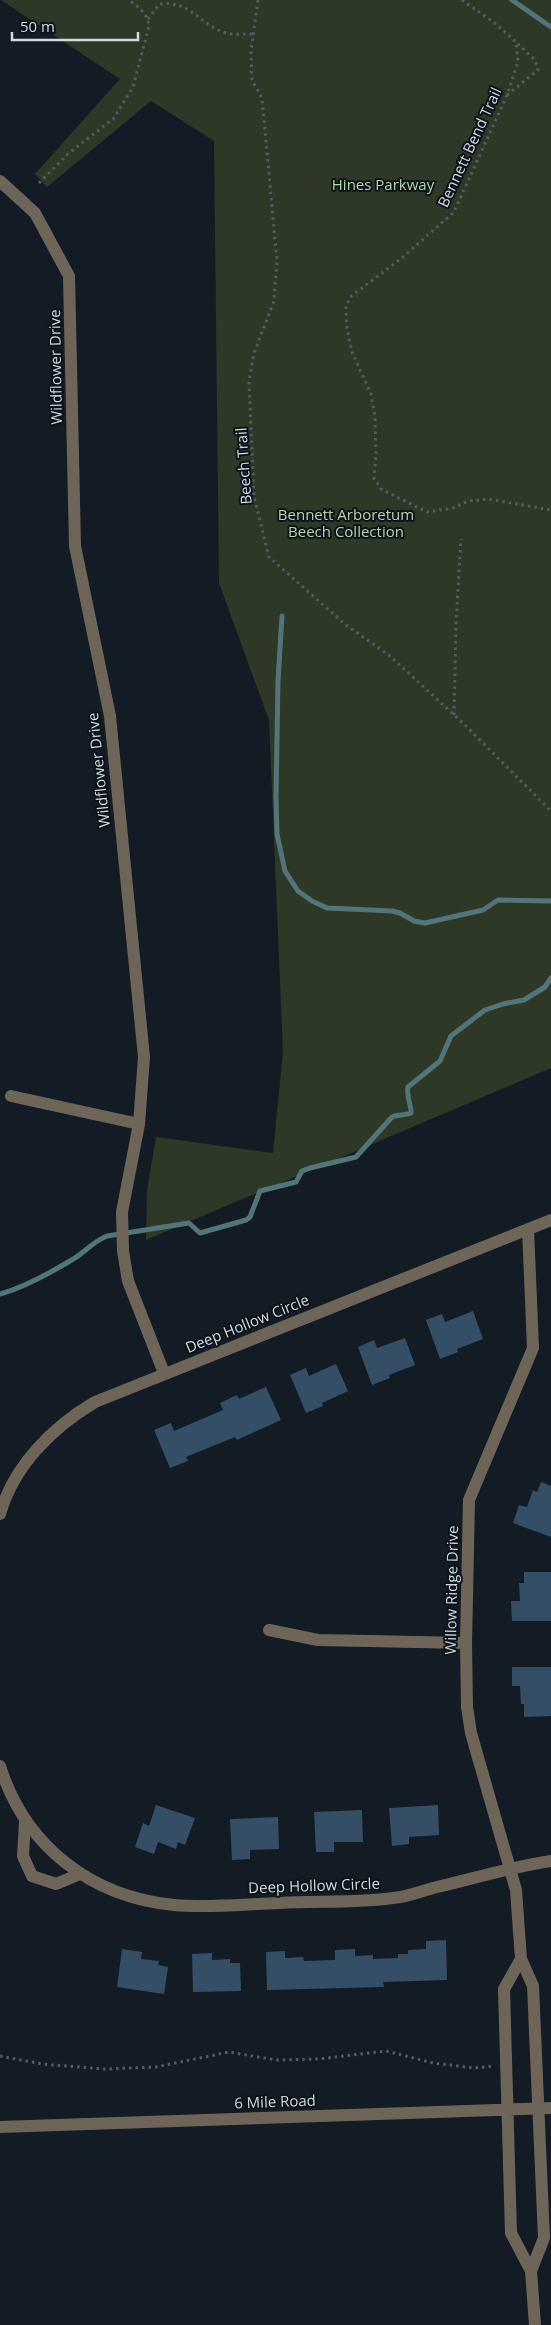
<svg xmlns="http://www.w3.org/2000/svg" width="551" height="2325" font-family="'Open Sans',sans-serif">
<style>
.green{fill:#2e3827}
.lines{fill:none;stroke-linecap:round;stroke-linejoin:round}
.stream{stroke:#537479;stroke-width:5}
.building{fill:#344e65}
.path{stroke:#535b63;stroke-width:3;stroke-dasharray:2.5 4;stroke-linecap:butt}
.minor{stroke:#6e6559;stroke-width:12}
.labels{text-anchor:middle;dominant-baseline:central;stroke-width:4;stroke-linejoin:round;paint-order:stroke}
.street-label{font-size:15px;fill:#d3d9df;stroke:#0b131b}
.park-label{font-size:15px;fill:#b7d6a0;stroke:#0b131b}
</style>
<rect width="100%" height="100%" fill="#131c24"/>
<path class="green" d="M1 0H551V1068L146 1240 147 1190 156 1137 273 1153 283 1052 269 720 219 583 214 141 151 101 47 187 35 174 120 79Z"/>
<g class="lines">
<path class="stream" d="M512 0 551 27
M282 616 278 681 276 797 277 834 285 871 298 891 312 901 327 908 392 911 400 913 414 921 425 923 483 910 498 900 551 901
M0 1294C26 1287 52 1272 75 1258 86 1251 94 1241 107 1236L189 1223 200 1233 246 1220 250 1217 260 1191 296 1182 302 1171 310 1168 356 1157 392 1117C398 1114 404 1116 411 1113 412 1107 406 1098 408 1087L440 1061 451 1036 485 1010 503 1004 524 1000 545 987 551 978"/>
</g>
<path class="building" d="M473 1311 483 1339 457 1349 458 1352 440 1359 426 1320 442 1314 445 1322Z
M405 1338 415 1365 389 1375 390 1378 372 1385 358 1347 374 1340 377 1348Z
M336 1364 348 1391 322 1403 323 1406 306 1413 290 1375 306 1368 309 1376Z
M266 1387 281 1420 237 1440 235 1437 186 1457 188 1461 170 1468 154 1430 171 1423 174 1431 223 1410 220 1403 237 1395 239 1399Z
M541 1482 551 1486V1537L513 1523 519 1505 527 1507 533 1490 537 1492Z
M524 1572H551V1621H512L511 1601H520L519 1583H524Z
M512 1667H551V1716L524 1717V1704H521L520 1686H512Z
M156 1805 195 1818 185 1845 178 1842 176 1849 158 1842 154 1854 135 1847 143 1823 149 1826Z
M438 1805 439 1835 409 1837V1844L392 1846 389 1808Z
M362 1810 363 1842H334V1852H316L314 1812Z
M278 1817 279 1849 250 1850V1859L232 1860 230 1819Z
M446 1940 447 1980 383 1982 384 1987 267 1990 266 1952 285 1951V1958L303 1957 304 1961 335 1960V1950L355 1949V1956L373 1955V1959L398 1958V1954H408V1950L426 1949V1941Z
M122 1949 142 1952 141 1959 159 1961 158 1965 168 1967 164 1994 117 1987Z
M212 1953V1960L230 1959V1963H240L241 1991 193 1992 192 1954Z"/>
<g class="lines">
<path class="path" d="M258 0 251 51 252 80 262 98 277 261 274 301 254 353 249 381 254 497 269 557 346 625 390 656 465 725 551 811
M462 0 496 24 516 42 518 62 507 95 454 212 403 257 350 297 346 308 347 329 352 352 371 394 375 417 376 453 374 478 381 489 427 512 453 508 468 501 488 499 551 510
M148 19 159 4C191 0 199 25 226 33 234 35 245 34 254 34
M507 95 538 70 535 60 516 42
M39 183 69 153 113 119 133 87 149 26C148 14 138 6 128 0
M454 715 456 624 461 539
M0 2056 42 2064 104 2069 156 2067 229 2052 276 2060 319 2059 386 2051 433 2063 474 2068 494 2066"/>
<path class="minor" d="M0 181 35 213 69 276 75 546 110 716 144 1057 139 1124 122 1212 123 1251 128 1281 164 1373
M11 1096 139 1124
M528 1229 533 1348 469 1500 466 1643 467 1707 471 1733 516 1890 521 1959 533 1986 544 2238 531 2271
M0 1514C14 1465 53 1427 95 1402L551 1220
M269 1630 318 1640 466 1643
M0 1766C25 1846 91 1897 174 1905 209 1908 245 1904 280 1903 316 1901 358 1903 393 1898 407 1897 420 1892 433 1888 472 1879 511 1867 551 1861
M25 1822 23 1856 32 1876 56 1884 80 1874
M521 1959 504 1989 511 2233 531 2271 535 2325
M0 2127 551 2108"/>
</g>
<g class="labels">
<g class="street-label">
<text transform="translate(469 147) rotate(-65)">Bennett Bend Trail</text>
<text transform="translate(55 367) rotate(-91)">Wildflower Drive</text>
<text transform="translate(243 466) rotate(-94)">Beech Trail</text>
<text transform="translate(98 770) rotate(-96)">Wildflower Drive</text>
<text transform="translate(247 1323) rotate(-22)">Deep Hollow Circle</text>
<text transform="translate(451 1590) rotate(-89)">Willow Ridge Drive</text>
<text transform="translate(314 1885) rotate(-2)">Deep Hollow Circle</text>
<text transform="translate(275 2101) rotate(-2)">6 Mile Road</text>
</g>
<g class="park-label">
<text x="383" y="184">Hines Parkway</text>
<text x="346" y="514">Bennett Arboretum<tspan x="346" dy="17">Beech Collection</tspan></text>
</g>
</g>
<path d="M12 32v8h126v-8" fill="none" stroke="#d3d9df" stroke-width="2.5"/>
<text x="20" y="32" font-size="15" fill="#d3d9df" stroke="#0b131b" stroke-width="4" paint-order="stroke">50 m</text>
</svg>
